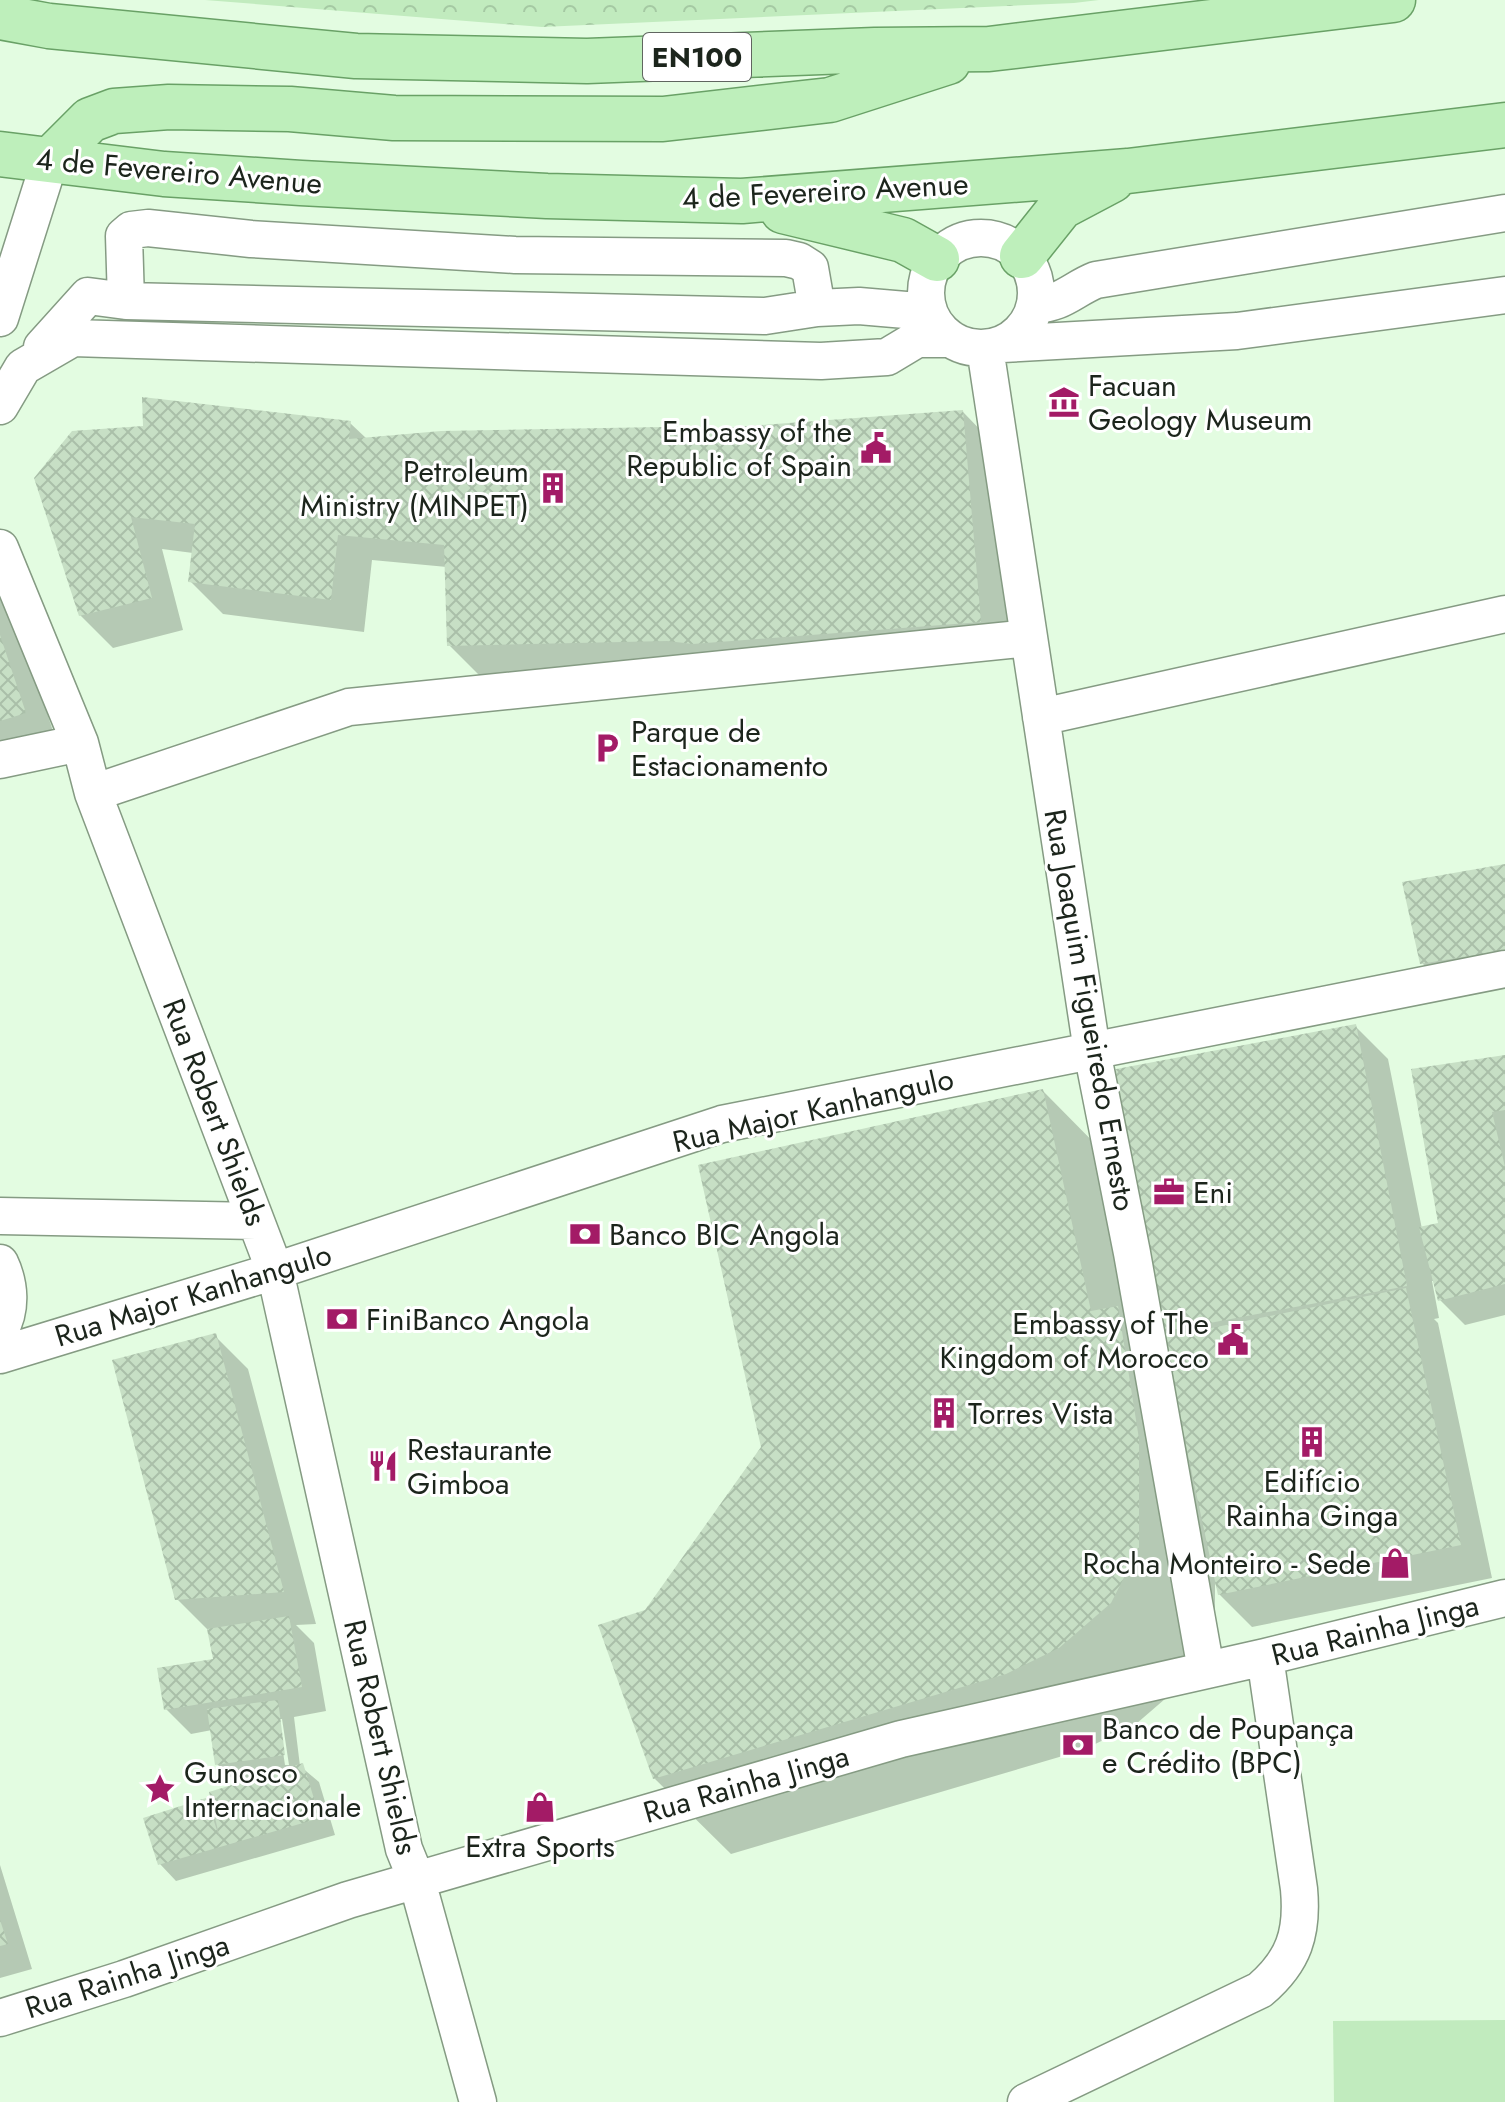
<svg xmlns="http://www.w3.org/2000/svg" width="1505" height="2102" font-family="Jost,sans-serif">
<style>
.grass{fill:#c1ebbe}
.park{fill:url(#park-crowns)}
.shadow{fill:#0003;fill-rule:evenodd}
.building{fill:url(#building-cross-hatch)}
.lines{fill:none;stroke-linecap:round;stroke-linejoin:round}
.minor-casing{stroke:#859b83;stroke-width:39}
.major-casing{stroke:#69a166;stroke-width:47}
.minor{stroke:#fff;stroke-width:36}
.major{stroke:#beefbb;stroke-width:44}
.labels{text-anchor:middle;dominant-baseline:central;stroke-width:6;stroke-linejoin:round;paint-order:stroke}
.shield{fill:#fff;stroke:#606660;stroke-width:2}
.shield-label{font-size:28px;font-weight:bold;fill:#1c251c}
.street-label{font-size:30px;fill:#1c251c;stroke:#fff}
.poi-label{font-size:30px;fill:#1c251c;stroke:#fff;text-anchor:start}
</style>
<defs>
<pattern id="park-crowns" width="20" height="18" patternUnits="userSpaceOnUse" patternTransform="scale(2)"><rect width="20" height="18" fill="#c1ebbe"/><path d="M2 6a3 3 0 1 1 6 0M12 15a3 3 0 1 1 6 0" fill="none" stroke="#a5c9a3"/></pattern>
<pattern id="building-cross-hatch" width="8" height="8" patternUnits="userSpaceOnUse" patternTransform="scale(2)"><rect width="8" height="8" fill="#c7dfc5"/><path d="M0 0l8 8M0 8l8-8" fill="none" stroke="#aabfa9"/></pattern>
</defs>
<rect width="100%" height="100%" fill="#e3fce1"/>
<path class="grass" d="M1505 2020V2102H1334L1333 2021Z"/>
<path class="park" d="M205 0H1099L1074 3 542 27Z"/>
<path class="shadow" d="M963 412 995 445 1013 654 482 678 449 645 447 567 372 560 364 632 223 614 190 581 193 553 162 549 183 630 113 648 80 615 36 479 350 423 367 439 680 433Z
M0 572 58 746 0 764Z
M1505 866V987L1455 996 1422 963Z
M1355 1026 1388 1059 1422 1229 1440 1224 1505 1057V1315L1465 1325 1440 1300 1435 1281H1432L1439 1318 1434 1319 1438 1323 1492 1578 1252 1627 1219 1594 1215 1583V1626L1187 1680 1136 1724 1083 1750 731 1854 654 1778 646 1612 1043 1091 1119 1168 1158 1350 1171 1338 1164 1331Z
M215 1336 248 1369 316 1624 296 1625 314 1643 326 1711 294 1717 300 1766 319 1782 335 1835 176 1881 160 1864 205 1800 215 1810 254 1780 253 1778 234 1780 217 1764 212 1730 191 1734 166 1709 215 1661 209 1631 177 1599ZM278 1719H282L289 1765H285Z
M0 1865 32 1969 0 1978Z"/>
<path class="building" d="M142 397 351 421 349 439 441 431 661 427 680 431 963 410 981 622 693 644 667 641 447 646 444 545 338 535 331 600 188 582 195 524 131 517 152 598 79 616 34 478 72 431 143 426Z
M0 635 26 713 0 721Z
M1505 864V950L1420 964 1402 882Z
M1356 1024 1407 1286 1162 1332 1111 1070Z
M1505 1055V1110L1492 1112 1505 1167V1284L1438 1301 1419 1227 1438 1223 1411 1069Z
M1043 1089 1091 1311 1118 1306 1139 1439V1548L1111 1603 1059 1648 1006 1674 653 1779 598 1625 645 1610 761 1447 698 1165Z
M1406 1288 1461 1545 1218 1595 1163 1338Z
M216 1333 284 1592 175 1600 112 1360Z
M289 1616 302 1687 164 1710 157 1668 213 1659 207 1629Z
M278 1700 285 1755 215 1765 207 1709Z
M303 1763 320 1818 158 1865 143 1818 206 1798 220 1839 209 1792Z
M0 1920 8 1944 0 1946Z"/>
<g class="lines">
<defs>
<path id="minor" d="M926 293a55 55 0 1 1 110 0a55 55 0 1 1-110 0Z
M126 301 124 236 131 230 148 228 251 239 515 255 786 258 799 261 810 268 817 308
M1035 304C1061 305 1073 289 1096 280L1505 213
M0 318 50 160
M1002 344 1237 331 1505 295
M42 347 88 296 126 301 765 316 817 308 859 306 929 312
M985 348 1092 1051 1132 1253 1206 1670
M0 406 23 367 73 338 821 361 887 357 917 339H951
M0 548 80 743 93 793 275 1271 404 1849 417 1881 478 2102
M1041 717 1505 614
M0 760 80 743
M93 793 349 707 1029 638
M0 1216 256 1221
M0 1263C10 1284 12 1309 0 1330
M0 1355 275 1271 722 1124 1505 969
M0 2018 124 1979 348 1900 901 1739 1265 1657 1505 1598
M1026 2102 1260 1990C1294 1961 1303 1933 1299 1889L1265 1657"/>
<path id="major" d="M0 17 49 26 356 56 587 61 875 50 989 49 1393 0
M0 154 164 174 301 183 547 196 742 201 1128 171 1505 125
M50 160 90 120 114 111 169 107 290 109 394 118 663 119 830 100 948 62
M783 211 903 240 937 259
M1022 256 1061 207 1112 180"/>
</defs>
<use href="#minor" class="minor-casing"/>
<use href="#major" class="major-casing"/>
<use href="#minor" class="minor"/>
<use href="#major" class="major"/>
</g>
<defs>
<symbol id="museum-bare" viewBox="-9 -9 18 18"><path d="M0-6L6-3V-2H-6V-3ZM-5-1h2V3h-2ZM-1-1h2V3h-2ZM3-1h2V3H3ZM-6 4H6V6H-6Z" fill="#a31b66" stroke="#fff" stroke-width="2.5" paint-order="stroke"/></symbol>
<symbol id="civic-bare" viewBox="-9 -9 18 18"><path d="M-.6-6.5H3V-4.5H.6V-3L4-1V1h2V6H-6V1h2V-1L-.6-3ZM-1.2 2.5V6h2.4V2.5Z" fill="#a31b66" stroke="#fff" stroke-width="2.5" paint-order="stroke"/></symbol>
<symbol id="building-bare" viewBox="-9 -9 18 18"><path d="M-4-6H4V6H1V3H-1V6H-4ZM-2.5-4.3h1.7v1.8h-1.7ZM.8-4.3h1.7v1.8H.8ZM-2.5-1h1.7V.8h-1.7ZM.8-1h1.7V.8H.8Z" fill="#a31b66" stroke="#fff" stroke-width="2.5" paint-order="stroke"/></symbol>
<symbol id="parking-bare" viewBox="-9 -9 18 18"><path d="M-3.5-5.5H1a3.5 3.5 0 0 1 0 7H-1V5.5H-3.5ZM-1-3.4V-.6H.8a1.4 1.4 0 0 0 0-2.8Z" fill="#a31b66" stroke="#fff" stroke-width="2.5" paint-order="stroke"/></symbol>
<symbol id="office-bare" viewBox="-9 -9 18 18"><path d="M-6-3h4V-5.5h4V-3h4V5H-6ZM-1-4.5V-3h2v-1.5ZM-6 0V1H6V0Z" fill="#a31b66" stroke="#fff" stroke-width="2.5" paint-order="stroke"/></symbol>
<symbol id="bank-bare" viewBox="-9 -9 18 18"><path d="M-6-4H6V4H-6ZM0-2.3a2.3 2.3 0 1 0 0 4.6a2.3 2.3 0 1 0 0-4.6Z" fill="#a31b66" stroke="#fff" stroke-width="2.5" paint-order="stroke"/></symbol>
<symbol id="restaurant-bare" viewBox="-9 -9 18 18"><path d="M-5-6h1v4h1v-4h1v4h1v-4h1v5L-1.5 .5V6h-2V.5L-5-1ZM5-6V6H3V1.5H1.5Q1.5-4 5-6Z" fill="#a31b66" stroke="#fff" stroke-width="2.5" paint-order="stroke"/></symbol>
<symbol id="shop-bare" viewBox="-9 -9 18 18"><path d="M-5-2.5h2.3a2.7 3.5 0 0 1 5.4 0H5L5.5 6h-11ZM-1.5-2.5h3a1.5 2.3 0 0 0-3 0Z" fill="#a31b66" stroke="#fff" stroke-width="2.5" paint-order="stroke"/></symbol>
<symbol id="sight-bare" viewBox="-9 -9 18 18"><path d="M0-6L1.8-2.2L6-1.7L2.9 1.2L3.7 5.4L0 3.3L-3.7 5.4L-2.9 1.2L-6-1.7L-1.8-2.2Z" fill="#a31b66" stroke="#fff" stroke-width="2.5" paint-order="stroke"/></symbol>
</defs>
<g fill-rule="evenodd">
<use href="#museum-bare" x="1042" y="380" width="44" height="44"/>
<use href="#civic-bare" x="854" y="426" width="44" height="44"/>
<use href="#building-bare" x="531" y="466" width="44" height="44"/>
<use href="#parking-bare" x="585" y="726" width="44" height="44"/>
<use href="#office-bare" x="1147" y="1170" width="44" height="44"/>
<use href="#bank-bare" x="563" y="1212" width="44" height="44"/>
<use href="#bank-bare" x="320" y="1297" width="44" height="44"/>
<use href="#civic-bare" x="1211" y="1318" width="44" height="44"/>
<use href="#building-bare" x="922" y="1391" width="44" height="44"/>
<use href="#building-bare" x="1290" y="1420" width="44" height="44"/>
<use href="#restaurant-bare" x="361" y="1444" width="44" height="44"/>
<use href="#shop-bare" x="1373" y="1541" width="44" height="44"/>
<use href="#bank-bare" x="1056" y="1723" width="44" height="44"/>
<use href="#sight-bare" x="138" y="1767" width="44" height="44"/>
<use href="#shop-bare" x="518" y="1785" width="44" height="44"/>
</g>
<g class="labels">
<rect class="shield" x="643" y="33" width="108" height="48" rx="6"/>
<g class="shield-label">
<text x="697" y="57">EN100</text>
</g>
<g class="street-label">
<text transform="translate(179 171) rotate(5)">4 de Fevereiro Avenue</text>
<text transform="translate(825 191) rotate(-3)">4 de Fevereiro Avenue</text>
<text transform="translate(1090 1010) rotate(80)">Rua Joaquim Figueiredo Ernesto</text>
<text transform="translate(813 1110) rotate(-13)">Rua Major Kanhangulo</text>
<text transform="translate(215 1112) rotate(69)">Rua Robert Shields</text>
<text transform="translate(193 1295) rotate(-17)">Rua Major Kanhangulo</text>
<text transform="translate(1375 1630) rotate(-14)">Rua Rainha Jinga</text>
<text transform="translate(381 1737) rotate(77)">Rua Robert Shields</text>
<text transform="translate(746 1784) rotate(-16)">Rua Rainha Jinga</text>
<text transform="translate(127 1976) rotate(-18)">Rua Rainha Jinga</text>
</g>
<g class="poi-label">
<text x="1088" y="385">Facuan<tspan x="1088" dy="34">Geology Museum</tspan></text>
<text x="852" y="431" text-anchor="end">Embassy of the<tspan x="852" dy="34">Republic of Spain</tspan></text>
<text x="529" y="471" text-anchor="end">Petroleum<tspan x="529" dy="34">Ministry (MINPET)</tspan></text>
<text x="631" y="731">Parque de<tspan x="631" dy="34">Estacionamento</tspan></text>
<text x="1193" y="1192">Eni</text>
<text x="609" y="1234">Banco BIC Angola</text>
<text x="366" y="1319">FiniBanco Angola</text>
<text x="1209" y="1323" text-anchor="end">Embassy of The<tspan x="1209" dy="34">Kingdom of Morocco</tspan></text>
<text x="968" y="1413">Torres Vista</text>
<text x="407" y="1449">Restaurante<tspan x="407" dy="34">Gimboa</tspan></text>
<text x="1312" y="1481" text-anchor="middle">Edifício<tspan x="1312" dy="34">Rainha Ginga</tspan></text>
<text x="1371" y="1563" text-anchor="end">Rocha Monteiro - Sede</text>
<text x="1102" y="1728">Banco de Poupança<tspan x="1102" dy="34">e Crédito (BPC)</tspan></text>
<text x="184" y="1772">Gunosco<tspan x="184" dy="34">Internacionale</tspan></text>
<text x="540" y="1846" text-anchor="middle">Extra Sports</text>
</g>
</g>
</svg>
